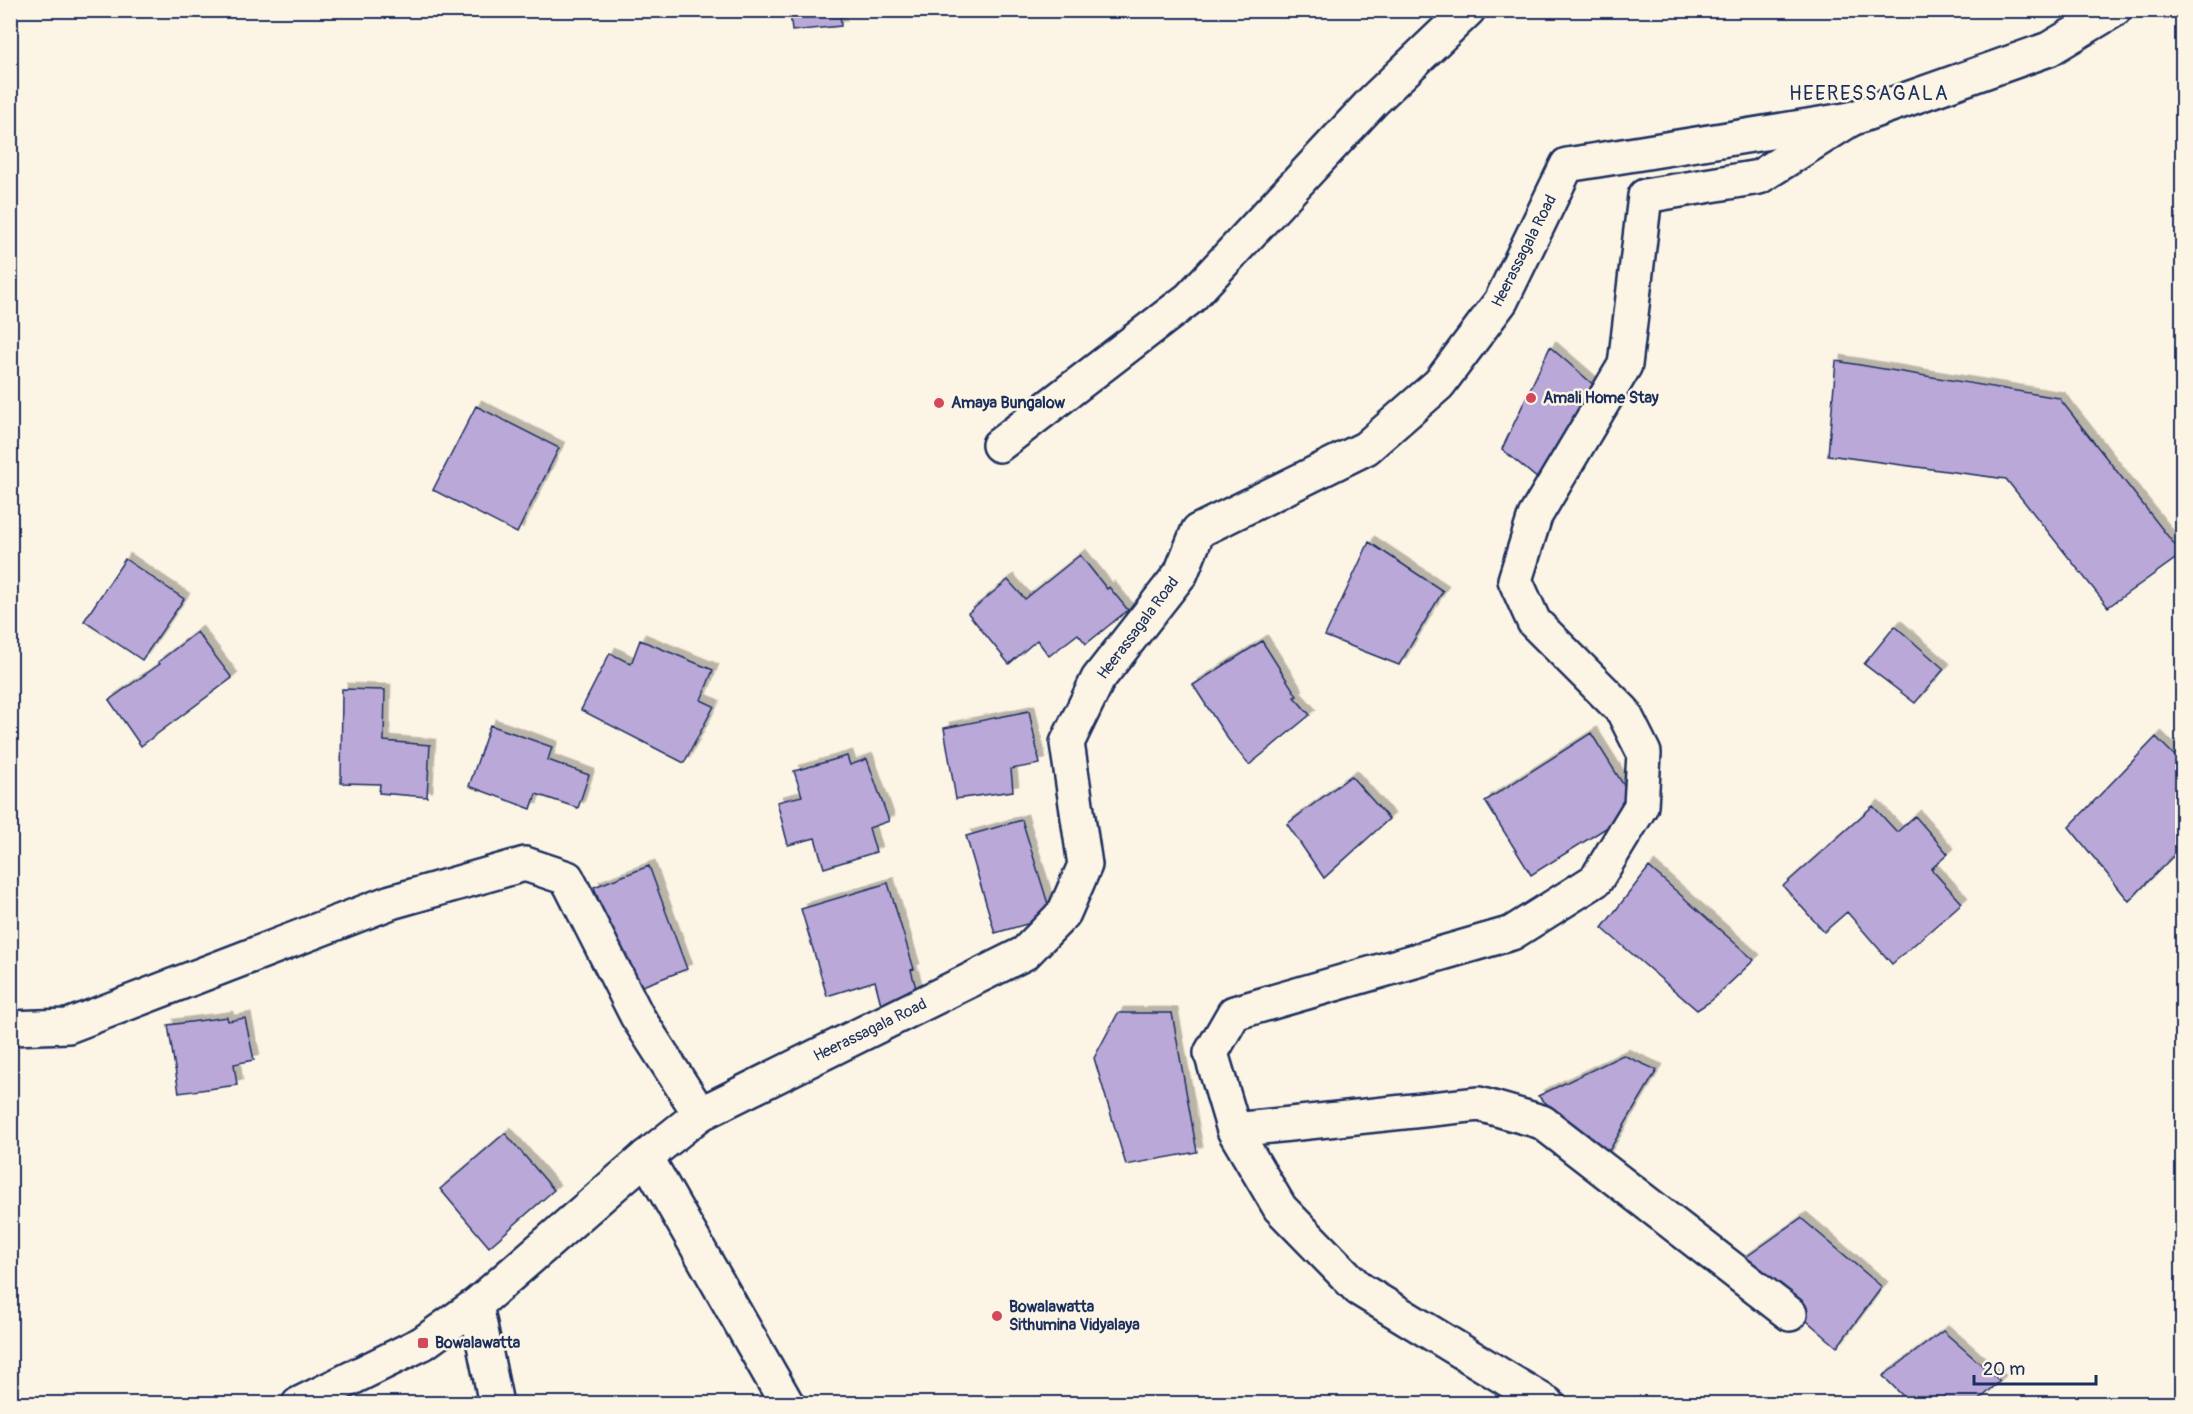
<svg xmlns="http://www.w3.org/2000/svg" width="2193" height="1414" font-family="Pangolin,sans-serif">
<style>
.building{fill:#baa8d8;stroke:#1b2f5e;stroke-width:1.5;filter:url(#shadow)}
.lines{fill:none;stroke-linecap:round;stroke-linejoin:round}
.street-casing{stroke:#1b2f5e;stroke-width:38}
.secondary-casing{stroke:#1b2f5e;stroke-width:38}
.street{stroke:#fcf5e5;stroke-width:33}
.secondary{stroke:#fcf5e5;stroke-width:33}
.poi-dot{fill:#d1495b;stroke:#fcf5e5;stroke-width:2}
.labels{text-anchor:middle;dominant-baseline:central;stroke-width:5;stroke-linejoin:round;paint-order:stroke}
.street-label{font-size:16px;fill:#1b2f5e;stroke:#fcf5e5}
.poi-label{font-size:16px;font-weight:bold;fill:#1b2f5e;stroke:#fcf5e5;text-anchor:start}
.quarter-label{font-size:20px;letter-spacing:1.5px;fill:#1b2f5e;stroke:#fcf5e5}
</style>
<defs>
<filter id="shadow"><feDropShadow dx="5.5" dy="-5.5" stdDeviation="0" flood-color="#0004"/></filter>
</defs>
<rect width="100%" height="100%" fill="#fcf5e5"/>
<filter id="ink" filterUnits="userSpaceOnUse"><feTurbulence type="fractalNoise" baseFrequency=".0167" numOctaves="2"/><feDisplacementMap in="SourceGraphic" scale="12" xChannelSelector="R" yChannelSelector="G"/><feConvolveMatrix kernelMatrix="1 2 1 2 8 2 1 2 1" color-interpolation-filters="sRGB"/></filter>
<g filter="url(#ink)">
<path class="building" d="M790 10H840L841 26 792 31Z
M1550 347 1596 387 1544 484 1502 449Z
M1836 361 2059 398 2182 554 2108 607 2006 479 1828 455Z
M476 406 559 448 517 533 433 490Z
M1369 542 1443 591 1399 665 1325 636Z
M1080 555 1107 589 1109 587 1128 610 1086 644 1078 634 1049 656 1037 640 1009 664 968 613 1008 580 1025 599Z
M125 559 184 599 142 660 84 621Z
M1895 626 1944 669 1915 703 1864 664Z
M197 632 232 678 141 746 109 700 160 664 158 662Z
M640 640 713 670 701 700 714 706 684 763 581 710 610 653 631 664Z
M1262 641 1297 696 1294 697 1310 715 1249 765 1228 739 1193 685Z
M342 689 385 690 384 741 430 745 427 797 379 793 380 784 341 783Z
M1029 711 1040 764 1011 769 1013 791 956 799 944 728Z
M490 725 552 747 548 760 589 775 578 808 536 794 531 809 469 786Z
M1591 733 1638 808 1531 875 1485 801Z
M2156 737 2182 763V847L2129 901 2069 827Z
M847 756 850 765 867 759 889 821 869 828 876 852 824 868 815 838 788 845 777 802 802 796 794 771Z
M1351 776 1389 819 1324 878 1287 824Z
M1873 806 1897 832 1915 816 1948 854 1931 869 1962 903 1892 964 1847 912 1824 932 1783 886Z
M1022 820 1052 917 995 933 966 836Z
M649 866 687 969 632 990 594 887Z
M1649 867 1754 960 1711 1001 1697 1010 1602 928Z
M888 883 914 969 911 970 919 999 882 1008 875 981 827 996 801 909Z
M1118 1013H1172L1197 1152 1126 1165 1094 1058Z
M227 1017 228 1021 245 1018 254 1060 234 1064 237 1085 179 1093 168 1025Z
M1623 1055 1657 1070 1606 1156 1538 1096Z
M505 1133 554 1190 489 1247 440 1189Z
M1801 1218 1882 1287 1837 1347 1739 1262Z
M1943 1331 2000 1381 1975 1404H1911L1883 1376Z"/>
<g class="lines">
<defs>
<path id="street" d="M999 445 1190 298 1373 101 1468 10
M10 1028 68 1026 391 902 525 864 567 878 637 1016 700 1114
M1234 1130 1479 1104 1542 1122 1790 1314
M646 1157 787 1404
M476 1305 496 1404
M1548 1404 1359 1289 1280 1208 1234 1130 1211 1053 1234 1013 1512 933 1596 880 1641 806 1644 753 1623 711 1534 622 1515 580 1535 516 1625 365 1645 196 1759 177 1851 119"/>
<path id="secondary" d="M299 1404 423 1343 476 1305 646 1157 700 1114 1025 953 1064 913 1085 865 1067 743 1098 679 1181 573 1198 531 1366 448 1439 384 1501 301 1567 165 1851 119 2049 49 2114 10"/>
</defs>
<use href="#street" class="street-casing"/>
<use href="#secondary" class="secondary-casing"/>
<use href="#street" class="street"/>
<use href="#secondary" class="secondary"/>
</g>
</g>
<g class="poi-dot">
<circle cx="1531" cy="398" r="6"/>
<circle cx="939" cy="403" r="6"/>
<circle cx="997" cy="1316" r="6"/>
<rect x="417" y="1337" width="12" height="12" rx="3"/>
</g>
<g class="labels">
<g class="street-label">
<text transform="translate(1524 251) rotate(-63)">Heerassagala Road</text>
<text transform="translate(1138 628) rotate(-53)">Heerassagala Road</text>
<text transform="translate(870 1030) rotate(-26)">Heerassagala Road</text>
</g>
<g class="poi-label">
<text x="1543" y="398">Amali Home Stay</text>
<text x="951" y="403">Amaya Bungalow</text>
<text x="1009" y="1307">Bowalawatta<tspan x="1009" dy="18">Sithumina Vidyalaya</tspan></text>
<text x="435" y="1343">Bowalawatta</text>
</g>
<g class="quarter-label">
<text x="1869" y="93">HEERESSAGALA</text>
</g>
</g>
<rect width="2193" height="1414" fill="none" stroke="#fcf5e5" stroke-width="36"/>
<rect x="18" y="18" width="2157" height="1378" fill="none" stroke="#1b2f5e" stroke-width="2" filter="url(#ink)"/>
<path d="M1974 1375v9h122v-9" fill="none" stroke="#1b2f5e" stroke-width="3"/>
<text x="1983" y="1375" font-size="18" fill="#1b2f5e" stroke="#fcf5e5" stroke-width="4.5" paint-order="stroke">20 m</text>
</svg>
